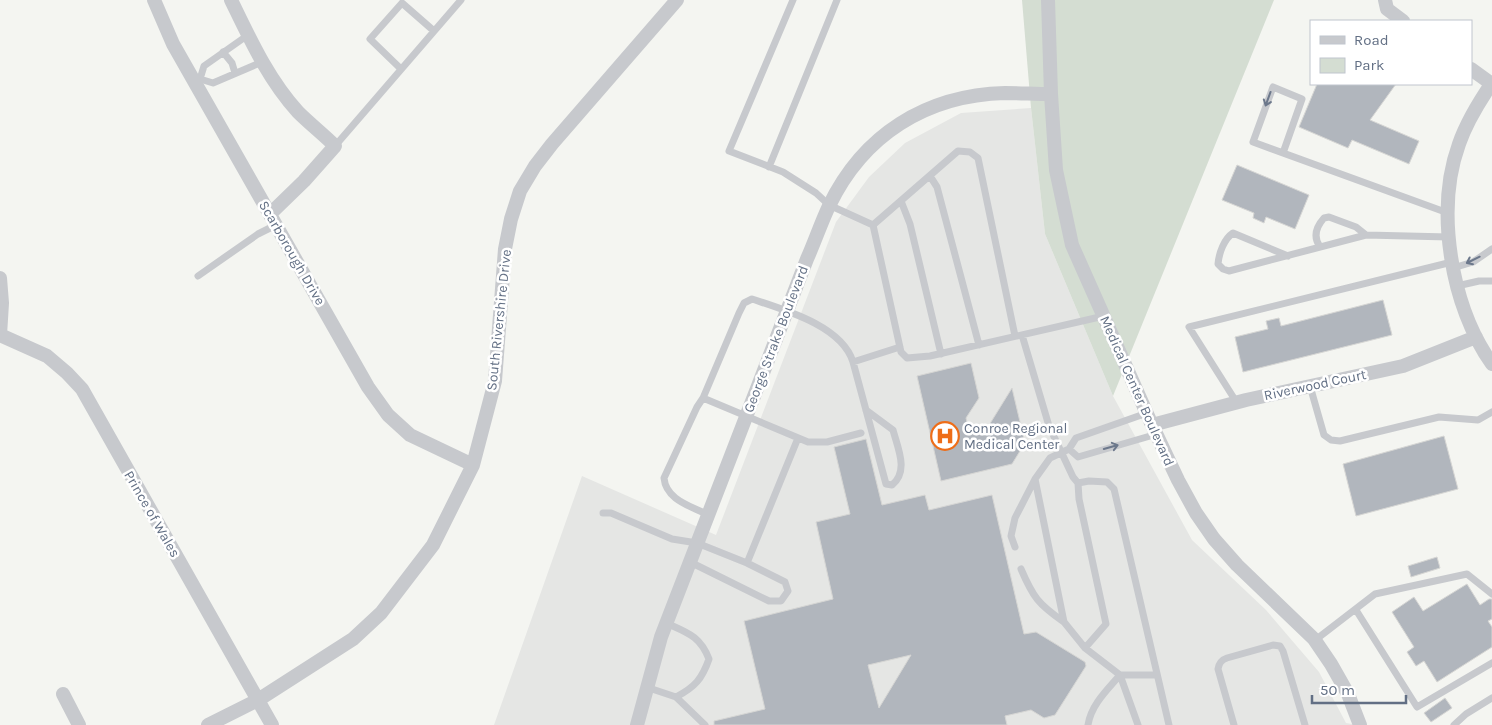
<svg xmlns="http://www.w3.org/2000/svg" width="1492" height="725" font-family="Karla,sans-serif">
<style>
.built{fill:#e5e6e4}
.green{fill:#d4ddd2}
.building{fill:#b1b6bd;stroke:#d6d6d4;fill-rule:evenodd}
.lines{fill:none;stroke-linecap:round;stroke-linejoin:round}
.lane{stroke:#c7c9cd;stroke-width:7}
.street{stroke:#c7c9cd;stroke-width:14}
.oneway{stroke:#6c788b}
.labels{text-anchor:middle;dominant-baseline:central;stroke-width:5;stroke-linejoin:round;paint-order:stroke}
.street-label{font-size:14px;fill:#626f84;stroke:#fff}
.poi-label{font-size:14px;fill:#626f84;stroke:#fff;text-anchor:start}
</style>
<rect width="100%" height="100%" fill="#f4f5f1"/>
<path class="built" d="M1031 108 1045 234 1113 396 1192 540 1266 610 1319 672 1346 723 1358 725H494L582 476 716 535 836 222 869 177 905 143 961 113Z"/>
<path class="green" d="M1022 0H1274L1113 396 1045 234 1031 108Z"/>
<path class="building" d="M1317 84H1396L1370 120 1419 141 1409 164 1352 140 1348 148 1299 127Z
M1237 165 1309 195 1295 229 1266 217 1264 223 1253 218 1254 213 1222 200Z
M1383 300 1392 335 1243 372 1235 337 1268 329 1266 321 1279 318 1281 326Z
M971 363 979 398 966 418 970 434 986 430 1012 388 1025 443 1012 464 941 481 917 376Z
M1444 436 1458 489 1356 516 1343 464Z
M866 439 882 505 925 495 929 510 992 495 1024 634 1036 632 1085 662 1086 666 1055 715 1044 718 1031 710 1005 716 1007 725H714V721L765 709 744 621 833 599 816 522 850 514 834 447ZM911 655 879 708 868 665Z
M1437 557 1440 568 1411 577 1408 566Z
M1467 584 1480 605 1489 599H1492V619L1488 621 1492 627V647L1437 682 1424 661 1416 666 1407 652 1414 647 1392 612 1414 597 1423 611Z
M1445 698 1452 708 1431 722 1424 713Z"/>
<g class="lines">
<path class="lane" d="M793 0 729 151 783 172 816 193 829 205 873 225 901 352 907 358 930 356 1104 316
M223 52 232 63 235 73
M401 69 370 39 402 3 434 31
M200 79 213 83 262 62
M195 82 200 79 204 66 248 35
M335 146 461 0
M1283 153 1302 99 1273 87 1253 142 1448 213
M769 167 837 0
M930 176 937 187 979 345
M901 201 910 224 941 354
M873 225 958 151 970 152 978 158 1015 336
M1320 247C1313 237 1316 227 1324 218L1329 217 1356 227 1366 235
M1288 256 1233 233C1224 239 1219 253 1218 264L1223 269 1229 271 1366 235 1449 237
M1453 268 1473 262 1492 249
M198 276 258 234 276 225
M1457 286 1479 281H1492
M1022 335 1049 426 1073 477 1078 483 1089 481 1107 482 1114 489 1169 725
M853 362 886 484 892 485C909 471 898 449 893 430L866 410
M1310 386 1324 435 1331 440 1340 441 1439 417 1478 420 1492 412
M703 398 697 407 664 478C666 500 691 506 708 515
M1237 403 1189 327 1452 262
M861 433 827 442H808L703 398 739 313 744 303 752 299C785 310 842 326 853 362L900 347
M1069 449 1078 457 1157 434
M1078 483 1079 499 1106 624 1085 648
M603 513H611L672 539 697 543 747 563 785 582 788 591 781 601H769L690 562
M1015 547 1011 536 1015 518 1035 479
M747 563 798 438
M1021 569C1033 597 1038 604 1064 622
M1356 610 1417 707 1492 663
M666 623C688 633 700 636 709 659 702 679 695 687 676 697
M1314 641 1375 594 1467 574 1492 594
M646 687 676 697 705 725
M1088 725C1091 705 1107 690 1120 675L1085 648 1064 622 1035 479 1050 458 1069 449 1076 438 1147 413
M1138 725 1120 675H1157
M1234 725 1218 669C1219 663 1221 660 1227 658L1273 645 1280 646 1283 651 1305 725
M1454 725 1466 714 1492 698"/>
<path class="street" d="M154 0 173 44 368 387 388 415 410 435 473 465
M231 0C250 39 268 79 298 112 310 124 323 134 335 146L304 181 270 214
M1048 0 1051 94 1056 170 1072 245 1152 425 1178 480 1196 513 1214 539 1237 565 1314 639 1331 664 1348 694 1360 725
M1385 0 1387 9 1403 21
M1471 69 1492 84
M1492 83C1479 102 1467 121 1459 144 1435 210 1451 307 1492 364
M0 278 2 303 0 335 47 356 67 373 82 389 272 725
M1152 425 1246 400 1403 366 1476 337
M63 694 79 725
M208 725 258 700 353 639 381 613 433 545 473 465 495 381 505 249 511 219 520 191 535 166 552 144 677 0
M637 725 661 637 807 259C815 241 821 223 829 206 863 135 926 95 1005 93 1020 93 1036 94 1051 94"/>
</g>
<defs><path id="oneway-shaft" d="M-6 0H5M1.5-3L5.5 0L1.5 3" fill="none" stroke-width="1.6" stroke-linecap="round" stroke-linejoin="round" transform="scale(1.25)"/></defs>
<g class="oneway">
<use href="#oneway-shaft" transform="translate(1268 99) rotate(110)"/>
<use href="#oneway-shaft" transform="translate(1473 260) rotate(154)"/>
<use href="#oneway-shaft" transform="translate(1111 447) rotate(-16)"/>
</g>
<defs>
<symbol id="hospital-ring" viewBox="-11 -11 22 22"><circle r="9.5" fill="#fff" stroke="#ee6d18" stroke-width="1.5"/><path d="M-5-5h3v3.5h4V-5h3V5h-3V1.5h-4V5h-3Z" fill="#ee6d18"/></symbol>
</defs>
<g fill-rule="evenodd">
<use href="#hospital-ring" x="929" y="420" width="32" height="32"/>
</g>
<g class="labels">
<g class="street-label">
<text transform="translate(292 253) rotate(60)">Scarborough Drive</text>
<text transform="translate(499 320) rotate(-84)">South Rivershire Drive</text>
<text transform="translate(776 339) rotate(-69)">George Strake Boulevard</text>
<text transform="translate(1315 385) rotate(-12)">Riverwood Court</text>
<text transform="translate(1137 391) rotate(66)">Medical Center Boulevard</text>
<text transform="translate(152 514) rotate(60)">Prince of Wales</text>
</g>
<g class="poi-label">
<text x="964" y="428">Conroe Regional<tspan x="964" dy="16">Medical Center</tspan></text>
</g>
</g>
<rect x="1310" y="20" width="162" height="65" fill="#ffffff" stroke="#c0c5ce"/>
<rect x="1320" y="36" width="25" height="8" fill="#c7c9cd" stroke="#c0c5ce"/>
<text x="1354" y="45" font-size="15" fill="#626f84">Road</text>
<rect x="1320" y="58" width="25" height="15" fill="#d4ddd2" stroke="#c0c5ce"/>
<text x="1354" y="70" font-size="15" fill="#626f84">Park</text>
<path d="M1312 695v8h94v-8" fill="none" stroke="#626f84" stroke-width="2.5"/>
<text x="1320" y="695" font-size="15" fill="#626f84" stroke="#ffffff" stroke-width="4" paint-order="stroke">50 m</text>
</svg>
